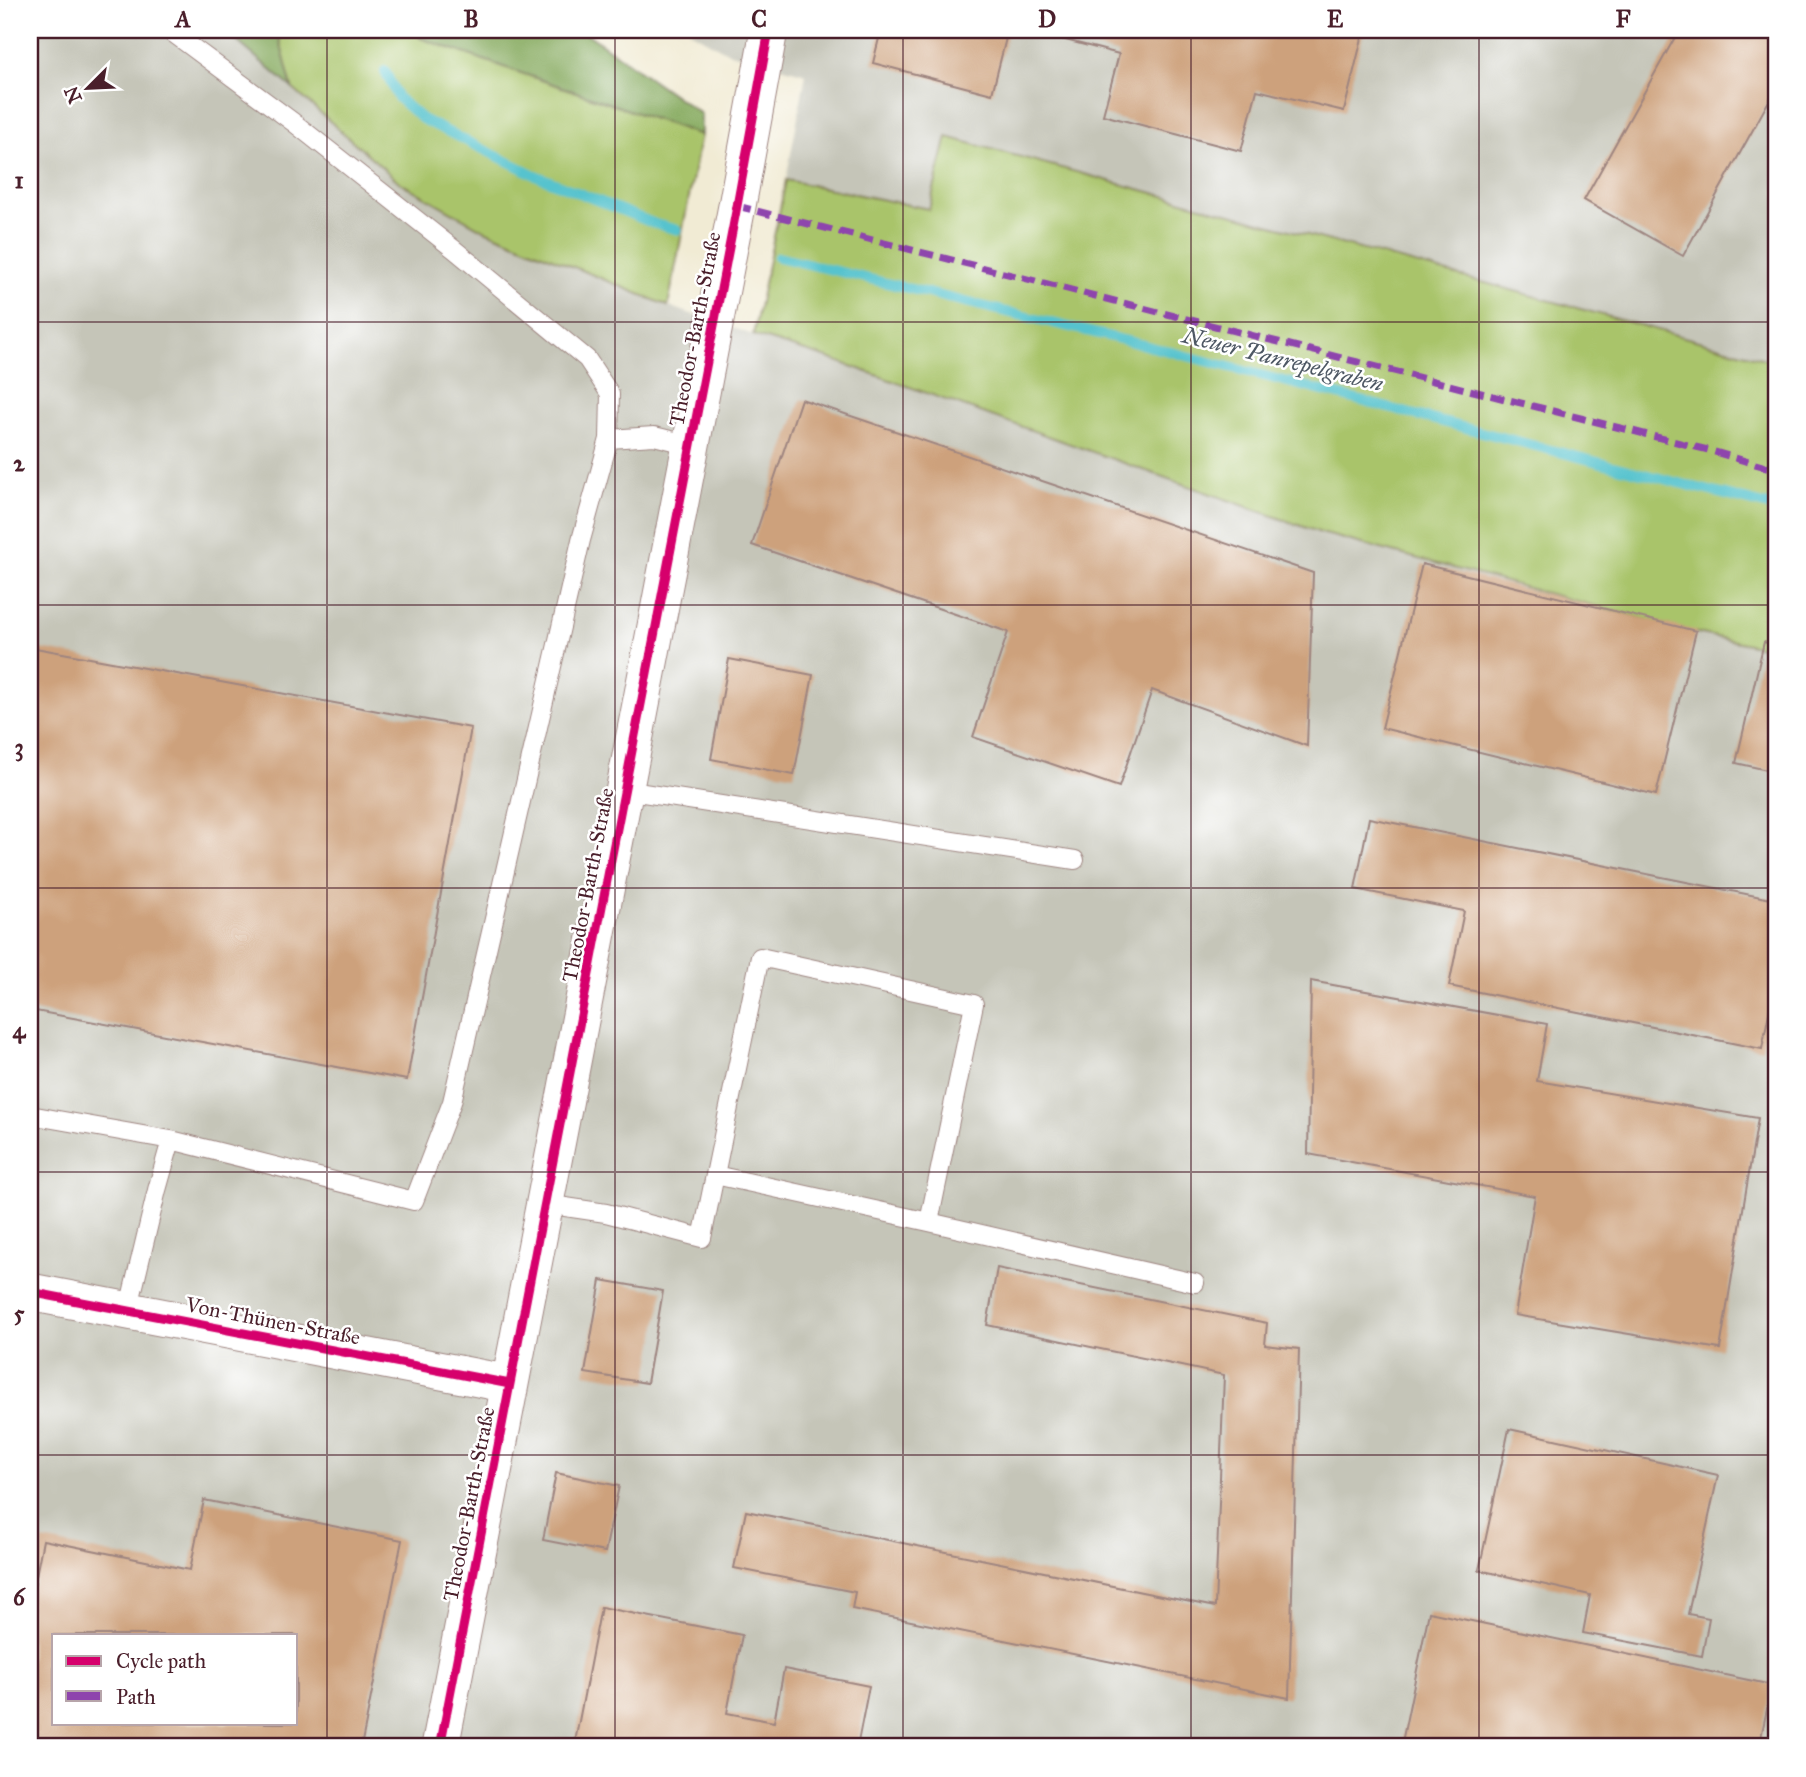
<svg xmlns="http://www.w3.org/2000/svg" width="1806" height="1777" font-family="'IM FELL Great Primer',serif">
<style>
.industrial{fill:#c5c5b8;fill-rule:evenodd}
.green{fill:#a9c46a;stroke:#7a724a;stroke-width:2}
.forest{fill:#86aa5e;stroke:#686444;stroke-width:2}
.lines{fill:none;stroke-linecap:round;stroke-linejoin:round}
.stream{stroke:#56c3ce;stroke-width:10}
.building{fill:#cda17b;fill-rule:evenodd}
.service-casing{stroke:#9e8580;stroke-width:20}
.minor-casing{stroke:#9e8580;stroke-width:39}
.service{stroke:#fff;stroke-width:18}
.minor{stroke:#fff;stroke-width:37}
.quiet{stroke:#8e44ad;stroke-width:7;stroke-dasharray:14 7;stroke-linecap:butt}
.cycleway-casing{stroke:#fff;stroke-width:13}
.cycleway{stroke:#d6006c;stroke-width:9}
.grid{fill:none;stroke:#4a1f2b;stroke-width:2;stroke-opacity:0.55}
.labels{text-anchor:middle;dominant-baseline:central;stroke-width:5;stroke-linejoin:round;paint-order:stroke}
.street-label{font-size:21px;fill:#4a1f2b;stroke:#fff}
.water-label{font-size:23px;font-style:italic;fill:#4e5864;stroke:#fff}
.neatline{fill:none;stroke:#4a1f2b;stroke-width:2.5}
.grid-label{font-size:23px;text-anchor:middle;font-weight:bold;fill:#4a1f2b}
</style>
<rect width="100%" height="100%" fill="#fff"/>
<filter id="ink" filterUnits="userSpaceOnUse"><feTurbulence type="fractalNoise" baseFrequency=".0143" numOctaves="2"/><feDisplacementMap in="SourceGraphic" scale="14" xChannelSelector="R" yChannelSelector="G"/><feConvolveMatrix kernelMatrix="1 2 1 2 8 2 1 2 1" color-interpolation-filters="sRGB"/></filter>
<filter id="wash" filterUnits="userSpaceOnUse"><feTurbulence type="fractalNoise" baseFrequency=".00686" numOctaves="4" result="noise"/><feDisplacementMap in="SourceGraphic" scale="28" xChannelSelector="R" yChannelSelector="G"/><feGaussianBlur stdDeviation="1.57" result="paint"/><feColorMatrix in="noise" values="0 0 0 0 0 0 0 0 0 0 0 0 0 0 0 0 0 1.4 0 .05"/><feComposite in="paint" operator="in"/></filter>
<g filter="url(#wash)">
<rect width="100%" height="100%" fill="#f1ebd4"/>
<path class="industrial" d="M30 30H224L335 124 399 182 482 229 668 306 753 335 1697 633 1776 650V1747H30ZM54 1635H296V1723H54Z
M688 30H1776V362L947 138 929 210 786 180 806 74 727 52Z"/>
<path class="green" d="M277 30H416L420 38 701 135 668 306 482 229 399 182 292 88Z
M947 137 1776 362V650L1697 633 1321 533 828 358 753 335 786 180 929 209Z"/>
<path class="forest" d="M224 30H277L292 88Z
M416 30H582L701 114V135L420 38Z"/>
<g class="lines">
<path class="stream" d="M385 71 398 98 422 119 535 175 655 224 678 230
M778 257 1140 344 1776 508"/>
</g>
<g id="blocks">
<path class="building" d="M881 30H1008L992 94 873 63Z
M1027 30H1364L1344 111 1257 90 1241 151 1103 115 1119 54Z
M1679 30H1776V88L1683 256 1584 200Z
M801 399 1313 573 1307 746 1152 690 1119 787 973 737 1008 632 752 545Z
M1422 564 1696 631 1656 795 1382 728Z
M1764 642 1776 645V772L1736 763Z
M30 647 471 728 407 1080 30 1010Z
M729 659 813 675 794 775 711 759Z
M1369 818 1776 900V976L1762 1049 1449 986 1464 911 1355 889Z
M1311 981 1547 1024 1537 1081 1758 1118 1720 1349 1515 1315 1535 1196 1308 1154Z
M997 1268 1267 1323 1265 1345 1299 1349 1289 1698 852 1609 855 1592 734 1568 746 1511 1215 1607 1224 1375 987 1325Z
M601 1280 663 1291 647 1383 585 1373Z
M1509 1429 1718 1475 1688 1614 1709 1618 1702 1656 1583 1633 1590 1595 1479 1570Z
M556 1473 619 1486 605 1552 543 1540Z
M204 1500 402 1540 361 1747H30V1585L34 1586 43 1540 190 1570ZM54 1635H296V1723H54Z
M601 1607 742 1635 727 1713 774 1722 784 1669 869 1686 857 1747H574Z
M1429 1612 1772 1685 1759 1747H1401Z"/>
</g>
</g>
<g filter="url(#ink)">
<use href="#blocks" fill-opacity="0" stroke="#9e8580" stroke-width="2"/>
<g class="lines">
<defs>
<path id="service" d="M169 30 293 122 455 250 587 359 610 394 609 439
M624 790 1075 860
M30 1115 171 1140 157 1190 128 1311
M171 1140 414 1201 452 1102 581 540 609 439 654 436 691 445
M545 1204 606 1213 702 1238 760 957 974 1004 929 1222 715 1175
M929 1222 1195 1283"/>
<path id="minor" d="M30 1292 510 1384
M440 1747 737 206 769 30"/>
</defs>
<use href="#service" class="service-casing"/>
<use href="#minor" class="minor-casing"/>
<use href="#service" class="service"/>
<use href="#minor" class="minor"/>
<path class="quiet" d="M737 206 1708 450 1776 470"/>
<defs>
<path id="cycleway" d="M30 1292 510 1384
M440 1747 737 206 769 30"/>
</defs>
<use href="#cycleway" class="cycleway-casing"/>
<use href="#cycleway" class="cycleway"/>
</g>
</g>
<path class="grid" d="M327 30V1747M615 30V1747M903 30V1747M1191 30V1747M1479 30V1747M30 322H1776M30 605H1776M30 888H1776M30 1172H1776M30 1455H1776"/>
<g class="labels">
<g class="street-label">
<text transform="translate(695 329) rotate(-79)">Theodor-Barth-Straße</text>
<text transform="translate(588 885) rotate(-79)">Theodor-Barth-Straße</text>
<text transform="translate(273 1321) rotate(11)">Von-Thünen-Straße</text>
<text transform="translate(469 1504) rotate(-79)">Theodor-Barth-Straße</text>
</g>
<g class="water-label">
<text transform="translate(1283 359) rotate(14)">Neuer Panrepelgraben</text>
</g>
</g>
<rect width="1806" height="1777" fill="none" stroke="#fff" stroke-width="77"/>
<rect x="52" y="1634" width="245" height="91" fill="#ffffff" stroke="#b7a5aa" stroke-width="2"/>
<rect x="66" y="1656" width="35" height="10" fill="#d6006c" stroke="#b7a5aa" stroke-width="2"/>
<text x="116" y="1668" font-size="21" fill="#4a1f2b">Cycle path</text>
<rect x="66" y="1691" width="35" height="10" fill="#8e44ad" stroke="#b7a5aa" stroke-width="2"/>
<text x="116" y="1704" font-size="21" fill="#4a1f2b">Path</text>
<g transform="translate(88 88) rotate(246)" stroke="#ffffff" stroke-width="5" paint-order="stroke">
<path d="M0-5L12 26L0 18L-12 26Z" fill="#4a1f2b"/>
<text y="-10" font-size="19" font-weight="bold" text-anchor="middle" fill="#4a1f2b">N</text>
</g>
<rect x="38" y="38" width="1730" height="1700" class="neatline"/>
<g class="grid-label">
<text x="183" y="27">A</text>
<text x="471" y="27">B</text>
<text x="759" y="27">C</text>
<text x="1047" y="27">D</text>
<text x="1335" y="27">E</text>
<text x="1623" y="27">F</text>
<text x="19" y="188">1</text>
<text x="19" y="471">2</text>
<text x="19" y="755">3</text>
<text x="19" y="1038">4</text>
<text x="19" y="1321">5</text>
<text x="19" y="1605">6</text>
</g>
</svg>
